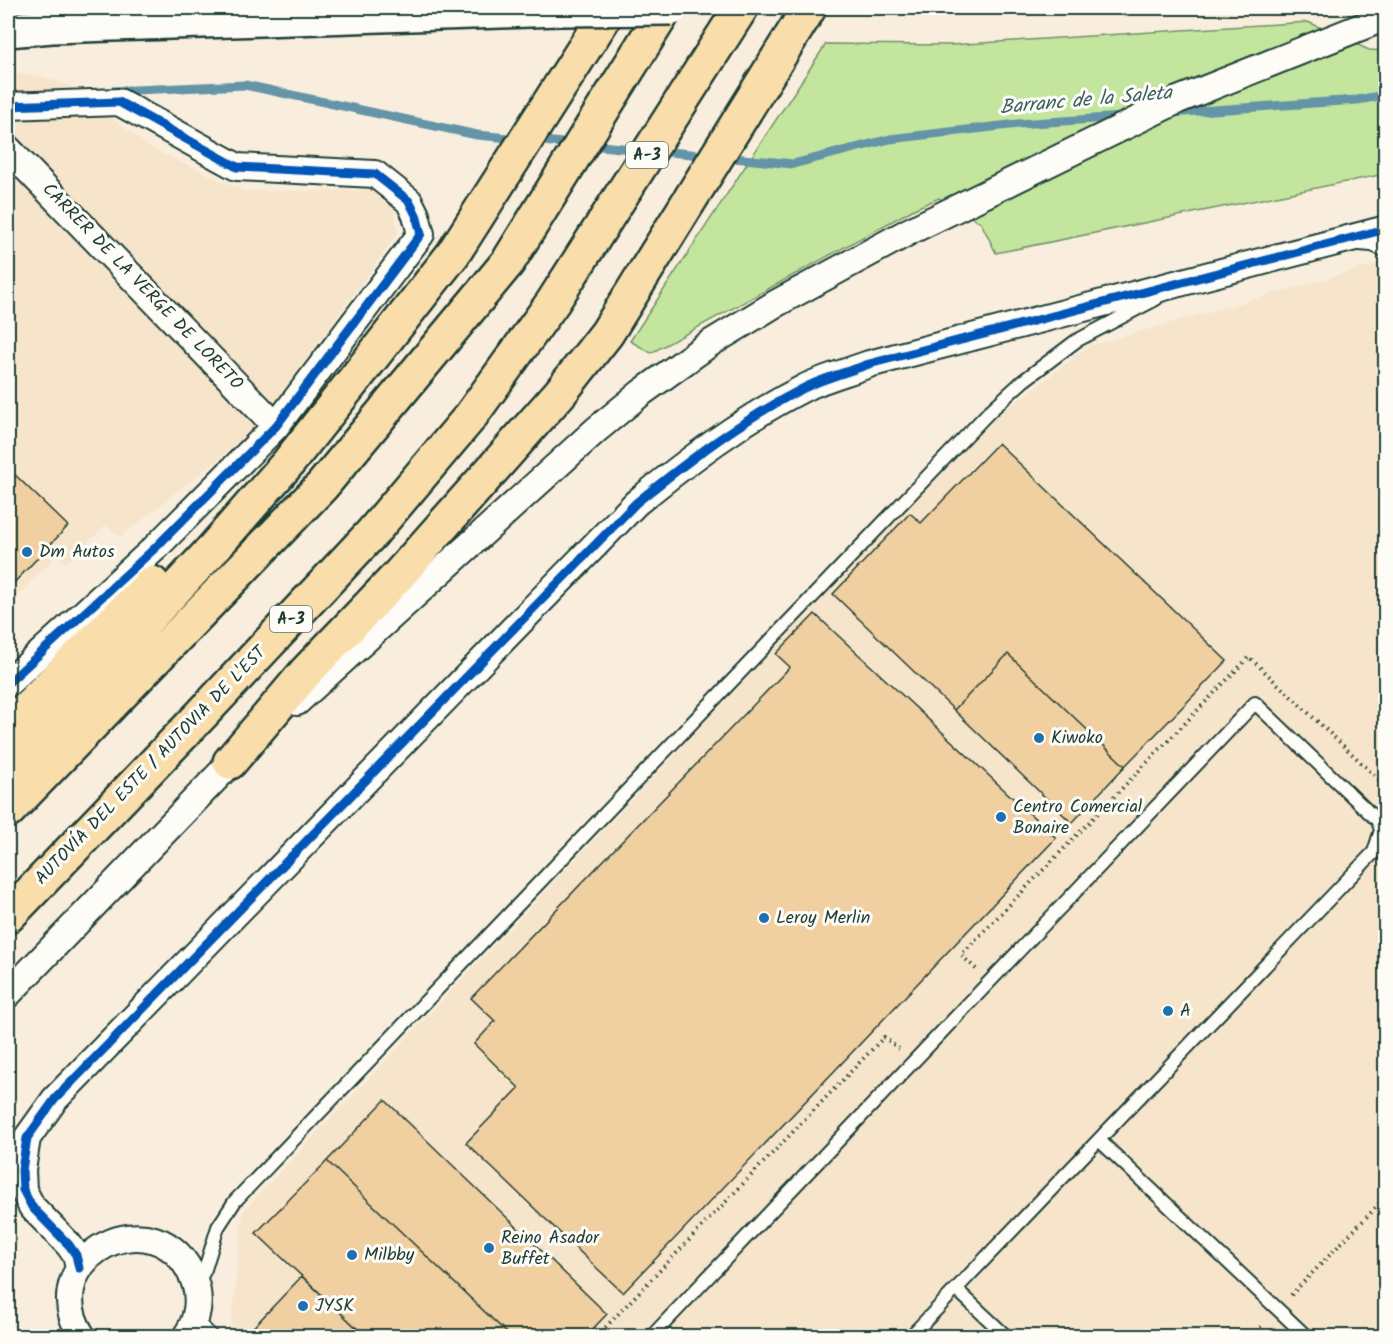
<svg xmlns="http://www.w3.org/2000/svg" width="1393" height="1344" font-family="Kalam,sans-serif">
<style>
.built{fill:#f6e5cb}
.green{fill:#c3e59e;stroke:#719169;stroke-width:1.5}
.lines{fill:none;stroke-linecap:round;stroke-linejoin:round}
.stream{stroke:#6494a7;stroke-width:9}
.building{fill:#f0cfa1;stroke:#1f3d34;stroke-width:1.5}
.lane-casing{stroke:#1f3d34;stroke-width:16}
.street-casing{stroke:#1f3d34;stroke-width:30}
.secondary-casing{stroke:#1f3d34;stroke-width:38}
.highway-casing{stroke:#1f3d34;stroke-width:38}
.path{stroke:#1f3d34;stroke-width:4;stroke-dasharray:1.5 4.5;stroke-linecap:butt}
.lane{stroke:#fdfcf7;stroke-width:12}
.street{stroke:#fdfcf7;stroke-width:26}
.secondary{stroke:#fdfcf7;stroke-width:33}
.highway{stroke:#f9deab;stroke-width:33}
.secondary-bridge-casing{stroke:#1f3d34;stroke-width:38;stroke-linecap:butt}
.secondary-bridge{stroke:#fdfcf7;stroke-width:33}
.cycleway-casing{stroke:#fdfcf7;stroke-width:13}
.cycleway{stroke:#0057b8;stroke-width:9}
.poi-dot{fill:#1f6fb2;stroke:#fdfcf7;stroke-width:2}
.labels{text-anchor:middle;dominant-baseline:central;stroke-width:6;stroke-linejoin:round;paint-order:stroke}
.shield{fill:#fdfcf7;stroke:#62766e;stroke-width:1.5}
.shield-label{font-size:16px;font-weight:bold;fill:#1f3d34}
.street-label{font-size:18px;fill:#1f3d34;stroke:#fdfcf7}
.poi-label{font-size:18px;fill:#1f3d34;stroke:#fdfcf7;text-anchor:start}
.water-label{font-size:20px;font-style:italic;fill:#3c6164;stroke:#fdfcf7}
</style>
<rect width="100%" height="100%" fill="#f9eedd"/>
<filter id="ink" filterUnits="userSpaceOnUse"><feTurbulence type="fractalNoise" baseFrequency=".0167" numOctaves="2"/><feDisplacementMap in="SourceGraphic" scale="12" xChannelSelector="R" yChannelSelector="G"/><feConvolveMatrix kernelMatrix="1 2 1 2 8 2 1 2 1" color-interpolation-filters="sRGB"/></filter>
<g filter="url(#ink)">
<path class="built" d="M8 73 43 76 72 87 152 149 245 191 373 190 393 201 398 233 256 429 120 537 106 525 66 563 57 555 8 606Z
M1385 262V1336H230L243 1211 988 423 1089 346Z"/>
<path class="green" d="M1308 22 1369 50 1385 51V174L996 253 981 223 939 198 916 208 651 353 630 341 826 44 950 45Z"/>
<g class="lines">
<path class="stream" d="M113 91 245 85 477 135 519 139
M1170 113 1357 100 1386 95
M533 140 573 144
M590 145 642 150
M659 151 711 156
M724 157 793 164 890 139 1018 124 1123 117"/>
</g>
<path class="building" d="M998 443 1227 661 1125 766 1008 654 954 710 833 594 910 513 921 523Z
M8 468 68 526 8 589Z
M815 614 1056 838 623 1293 466 1143 519 1088 474 1044 495 1021 471 998 790 667 776 654Z
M1008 654 1125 766 1072 823 954 710Z
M385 1100 607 1314 586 1336H510L327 1161Z
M327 1161 510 1336H365L256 1233Z
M302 1276 365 1336H245Z"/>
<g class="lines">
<defs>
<path id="lane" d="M1359 244 1372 245 1386 251
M1099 1140 1306 1336
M197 1285 205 1269 218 1227 235 1201 989 412 1023 381 1076 341 1156 299
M956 1289 1006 1336
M195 1319 211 1336
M652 1336 1255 703 1378 821 1381 830 1374 852
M911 1336 1374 852 1386 846"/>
<path id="street" d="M8 106 119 102 237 167 375 174 409 201 416 215 421 234 276 426 155 548 8 683
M8 149 276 426
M297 702 596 430 641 393 709 344 775 304 910 231 1178 100 1386 17
M8 994 243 750
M79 1268 76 1255 69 1245 32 1207 23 1190 22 1170 27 1138 55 1099 636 503C689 460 743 419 804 388 824 378 848 372 869 364L1386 229
M82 1336C31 1258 158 1190 194 1280 201 1298 198 1321 186 1336"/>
<path id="secondary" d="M8 30 52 26 559 9"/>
<path id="highway" d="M8 727 152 583
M230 762 306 672 397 577 560 393 607 333 809 8
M8 768 211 551 288 463 362 370 453 254 610 8
M8 811 322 486 508 262 666 8
M8 916 202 714 372 533 470 417 553 302 741 8"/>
</defs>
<use href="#lane" class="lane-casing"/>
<use href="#street" class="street-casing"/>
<use href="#secondary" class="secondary-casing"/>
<use href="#highway" class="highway-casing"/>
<path class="path" d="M976 969 961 955 1249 657 1386 786
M1291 1295 1386 1197
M597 1336 884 1037 899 1049
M1252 1336 1263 1324"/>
<use href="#lane" class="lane"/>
<use href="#street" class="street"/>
<use href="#secondary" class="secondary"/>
<use href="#highway" class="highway"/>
<defs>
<path id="secondary-bridge" d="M559 9 672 8"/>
</defs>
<use href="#secondary-bridge" class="secondary-bridge-casing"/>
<use href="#secondary-bridge" class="secondary-bridge"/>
<defs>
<path id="cycleway" d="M8 106 119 102 237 167 375 174 409 201 416 215 421 234 276 426 155 548 8 683
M79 1268 76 1255 69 1245 32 1207 23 1190 22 1170 27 1138 55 1099 636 503C689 460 743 419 804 388 824 378 848 372 869 364L1386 229"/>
</defs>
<use href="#cycleway" class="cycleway-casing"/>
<use href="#cycleway" class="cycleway"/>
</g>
</g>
<g class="poi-dot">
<circle cx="27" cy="552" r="6"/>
<circle cx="1039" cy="738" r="6"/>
<circle cx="1001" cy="817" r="6"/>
<circle cx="764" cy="918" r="6"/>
<circle cx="1168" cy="1011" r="6"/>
<circle cx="489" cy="1248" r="6"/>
<circle cx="352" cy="1255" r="6"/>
<circle cx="303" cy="1306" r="6"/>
</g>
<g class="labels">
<g class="shield">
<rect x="626" y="142" width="42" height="26" rx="4.5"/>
<rect x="270" y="606" width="42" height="26" rx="4.5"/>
</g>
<g class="shield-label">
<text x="647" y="155">A-3</text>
<text x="291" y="619">A-3</text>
</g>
<g class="street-label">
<text transform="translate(142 287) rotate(46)">CARRER DE LA VERGE DE LORETO</text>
<text transform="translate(151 766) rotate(-46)">AUTOVÍA DEL ESTE / AUTOVIA DE L'EST</text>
</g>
<g class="poi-label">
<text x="39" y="552">Dm Autos</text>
<text x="1051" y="738">Kiwoko</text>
<text x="1013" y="807">Centro Comercial<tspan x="1013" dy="21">Bonaire</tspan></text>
<text x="776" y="918">Leroy Merlin</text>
<text x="1180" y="1011">A</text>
<text x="501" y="1238">Reino Asador<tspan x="501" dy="21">Buffet</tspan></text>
<text x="364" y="1255">Milbby</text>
<text x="315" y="1306">JYSK</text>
</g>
<g class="water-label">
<text transform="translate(1086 101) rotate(-5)">Barranc de la Saleta</text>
</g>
</g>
<rect width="1393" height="1344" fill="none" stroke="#fdfcf7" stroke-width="30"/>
<rect x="15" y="15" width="1363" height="1314" fill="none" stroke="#1f3d34" stroke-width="2" filter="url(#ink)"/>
</svg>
